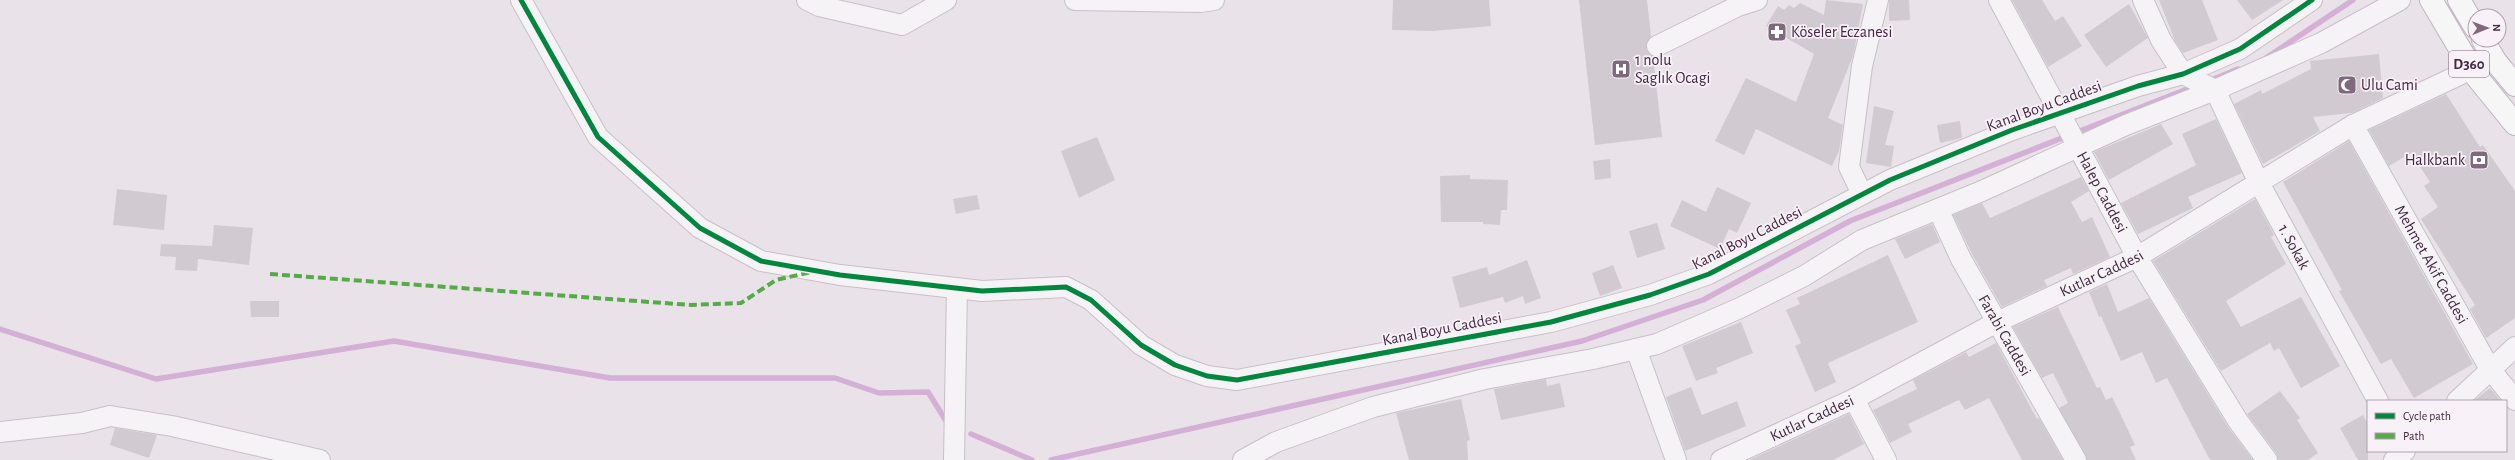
<svg xmlns="http://www.w3.org/2000/svg" width="2515" height="460" font-family="'Alegreya Sans',sans-serif">
<style>
.lines{fill:none;stroke-linecap:round;stroke-linejoin:round}
.stream{stroke:#d4afd6;stroke-width:5.5}
.building{fill:#d1cad1}
.minor-casing{stroke:#c7c0c7;stroke-width:22}
.highway-casing{stroke:#beb5be;stroke-width:24}
.minor{stroke:#f5f3f5;stroke-width:20}
.highway{stroke:#f7f6f7;stroke-width:22}
.quiet{stroke:#56aa47;stroke-width:4;stroke-dasharray:8 4;stroke-linecap:butt}
.cycleway-casing{stroke:#f8f1f8;stroke-width:8}
.cycleway{stroke:#00873e;stroke-width:5}
.labels{text-anchor:middle;dominant-baseline:central;stroke-width:3.5;stroke-linejoin:round;paint-order:stroke}
.shield{fill:#f8f1f8;stroke:#7a6479;stroke-width:1}
.shield-label{font-size:15px;font-weight:bold;fill:#442743}
.poi-label{font-size:16px;fill:#442743;stroke:#f8f1f8;text-anchor:start}
.street-label{font-size:16px;fill:#442743;stroke:#f8f1f8}
</style>
<rect width="100%" height="100%" fill="#e9e3e9"/>
<g class="lines">
<path class="stream" d="M2266 58 2353 0
M2209 81 2238 69
M0 329 156 379 394 341 610 378H835L879 393 928 392 948 424
M971 434 1032 460
M1051 460 1582 341 1703 300 1850 221 2195 86"/>
</g>
<path class="building" d="M1393 0H1489L1491 26 1433 31 1392 30Z
M1579 0H1647L1651 36 1646 46 1647 51 1653 56 1662 137 1595 145Z
M1826 0 1863 4 1853 56 1828 118 1843 125 1839 151 1832 166 1756 129 1744 155 1715 141 1746 78 1796 102 1814 54 1766 26 1778 6 1784 10 1789 5 1794 8 1800 3 1824 15Z
M1889 0H1909L1910 20 1889 21Z
M2012 0H2042L2055 21 2063 16 2082 46 2048 67Z
M2159 0H2202L2218 40 2183 53 2175 41Z
M2237 0H2283L2252 20Z
M2129 4 2148 38 2106 67 2084 35Z
M2379 54 2383 98 2352 113 2313 117 2320 131 2263 164 2234 104 2261 90 2262 94 2311 69 2310 61Z
M2446 94 2480 147 2483 145 2515 191V318L2486 338 2470 309 2475 305 2421 219 2438 207 2424 186 2430 182 2411 153 2389 166 2369 130Z
M1874 106 1894 111 1885 145 1894 146 1891 167 1866 163Z
M2216 119 2242 173 2188 197 2193 208 2138 234 2121 203 2196 165 2182 134Z
M1960 121 1962 138 1940 143 1937 125Z
M2161 124 2173 144 2109 180 2094 152Z
M1097 137 1115 180 1079 198 1061 151Z
M2349 141 2473 364 2414 398 2391 359 2381 364 2339 291 2342 290 2283 182Z
M1610 159 1611 178 1595 180 1593 161Z
M1470 175V179L1508 180 1507 210H1501L1500 225 1483 224V222H1441L1440 176Z
M2081 177 2089 191 2071 202 2082 222 2092 217 2110 257 2073 274 2071 268 2044 280 2047 286 2002 307 1973 256 1953 215 1982 203 1990 218Z
M1717 187 1751 203 1737 233 1729 229 1720 249 1670 226 1682 200 1706 212Z
M117 189 167 195 164 230 113 225Z
M977 195 980 209 956 214 953 199Z
M2255 199 2274 235 2271 237 2286 264 2226 301 2241 327 2301 297 2340 366 2301 388 2279 348 2274 351 2270 343 2221 371 2153 261Z
M1657 223 1665 249 1637 258 1629 231Z
M1932 224 1940 242 1905 259 1895 239Z
M214 225 253 228 249 265 198 259 197 271 175 270 176 257 160 256 161 244 212 246Z
M1888 255 1918 322 1828 363 1836 382 1815 392 1795 346 1801 343 1786 310 1800 304 1797 298Z
M1527 260 1541 298 1525 304 1523 296 1505 303 1503 297 1460 308 1452 277 1487 267 1489 275Z
M1613 265 1622 288 1600 296 1592 273Z
M2107 284 2118 312 2149 298 2228 427 2253 460H2210L2167 378 2156 383 2142 352 2121 361 2101 316 2099 317 2089 292Z
M250 301H279V317H251Z
M2058 307 2097 388 2100 387 2106 400 2112 397 2118 409 2135 445 2130 447 2136 460H2087L2059 408 2068 403 2053 373 2042 378 2013 327Z
M1741 322 1753 353 1716 368 1718 373 1696 381 1682 346Z
M1996 343 2037 419 2039 418 2063 460H2022L1989 398 1965 410 1959 400 1908 424 1912 432 1890 443 1873 410 1917 389 1913 380 1953 359 1966 352 1969 357Z
M1546 379 1547 386 1560 383 1565 407 1501 420 1494 389Z
M1691 387 1702 415 1737 401 1746 426 1685 451 1666 397Z
M2490 388 2501 401H2474L2476 399Z
M2280 391 2300 418 2297 420 2318 453 2308 460H2278L2276 453 2247 414Z
M1461 399 1470 440 1467 441 1468 460H1409L1396 413Z
M1849 414 1864 444 1833 460H1749Z
M2363 415 2368 424V460H2358L2340 428Z
M115 428 157 435 149 458 110 445Z"/>
<g class="lines">
<defs>
<g id="minor">
<path d="M521 0 598 137 700 228 761 261 840 275 982 291 1066 287 1091 300 1141 345 1175 365 1207 376 1237 380 1551 322 1650 295 1709 274 1890 180 2012 130 2138 86 2183 74 2240 49 2312 0"/>
<path d="M807 0 819 6 902 25 946 0"/>
<path d="M1075 0 1201 2 1214 0"/>
<path id="s1" d="M1999 0 2137 257 2238 421 2267 460"/>
<path id="s2" d="M2143 0 2161 40 2183 74 2215 90 2258 181 2378 401"/>
<path d="M1657 46 1738 6 1757 0"/>
<path id="s3" d="M2353 125 2490 369 2515 400"/>
<path d="M1862 194 1849 167 1862 66 1878 0"/>
<path id="s4" d="M1938 209 1961 259 2076 460"/>
<path d="M1636 349 1676 460"/>
<path d="M1854 399 1886 460"/>
<path d="M2457 401 2515 347"/>
<path d="M0 432 82 423 110 416 172 426 320 460"/>
<path d="M954 460 957 288"/>
<path d="M1243 460 1276 442 1373 407 1485 379 1593 359 1657 344 1740 308 1804 276 1862 240 1982 191 2126 125 2215 90 2321 43 2400 0"/>
<path id="s5" d="M1721 460 1854 399 1997 322 2137 257 2353 125 2472 69"/>
<path d="M2394 460 2405 451"/>
</g>
<path id="highway" d="M2431 0 2476 76 2515 124
M2459 0 2475 27
M2483 40 2496 62 2515 85"/>
</defs>
<use href="#minor" class="minor-casing"/>
<use href="#highway" class="highway-casing"/>
<use href="#minor" class="minor"/>
<use href="#highway" class="highway"/>
<path class="quiet" d="M270 274 691 305 741 303 776 280 811 272"/>
<defs>
<path id="cycleway" d="M521 0 598 137 700 228 761 261 840 275 982 291 1066 287 1091 300 1141 345 1175 365 1207 376 1237 380 1551 322 1650 295 1709 274 1890 180 2012 130 2138 86 2183 74 2240 49 2312 0"/>
</defs>
<use href="#cycleway" class="cycleway-casing"/>
<use href="#cycleway" class="cycleway"/>
</g>
<defs>
<symbol id="pharmacy-square" viewBox="-11 -11 22 22"><rect x="-9" y="-9" width="18" height="18" rx="4" fill="#7e697d" stroke="#f8f1f8"/><path d="M-2-6h4v4h4v4h-4v4h-4v-4h-4v-4h4Z" fill="#fff"/></symbol>
<symbol id="hospital-square" viewBox="-11 -11 22 22"><rect x="-9" y="-9" width="18" height="18" rx="4" fill="#7e697d" stroke="#f8f1f8"/><path d="M-5-5h3v3.5h4V-5h3V5h-3V1.5h-4V5h-3Z" fill="#fff"/></symbol>
<symbol id="mosque-square" viewBox="-11 -11 22 22"><rect x="-9" y="-9" width="18" height="18" rx="4" fill="#7e697d" stroke="#f8f1f8"/><path d="M3.5-4.9A6 6 0 1 0 3.5 4.9A5 5 0 1 1 3.5-4.9Z" fill="#fff"/></symbol>
<symbol id="bank-square" viewBox="-11 -11 22 22"><rect x="-9" y="-9" width="18" height="18" rx="4" fill="#7e697d" stroke="#f8f1f8"/><path d="M-6-4H6V4H-6ZM0-2.3a2.3 2.3 0 1 0 0 4.6a2.3 2.3 0 1 0 0-4.6Z" fill="#fff"/></symbol>
</defs>
<g fill-rule="evenodd">
<use href="#pharmacy-square" x="1766" y="21" width="22" height="22"/>
<use href="#hospital-square" x="1610" y="58" width="22" height="22"/>
<use href="#mosque-square" x="2336" y="74" width="22" height="22"/>
<use href="#bank-square" x="2468" y="149" width="22" height="22"/>
</g>
<g class="labels">
<rect class="shield" x="2449" y="51" width="40" height="26" rx="3"/>
<g class="shield-label">
<text x="2469" y="64">D360</text>
</g>
<g class="poi-label">
<text x="1791" y="32">Köseler Eczanesi</text>
<text x="1635" y="60">1 nolu<tspan x="1635" dy="18">Saglık Ocagi</tspan></text>
<text x="2361" y="85">Ulu Cami</text>
<text x="2465" y="160" text-anchor="end">Halkbank</text>
</g>
<g class="street-label">
<text transform="translate(2044 106) rotate(-20)">Kanal Boyu Caddesi</text>
<text stroke="none"><textPath href="#s1" startOffset="218">Halep Caddesi</textPath></text>
<text transform="translate(1747 238) rotate(-27)">Kanal Boyu Caddesi</text>
<text stroke="none"><textPath href="#s2" startOffset="296">1. Sokak</textPath></text>
<text stroke="none"><textPath href="#s3" startOffset="160">Mehmet Akif Caddesi</textPath></text>
<text stroke="none"><textPath href="#s5" startOffset="424">Kutlar Caddesi</textPath></text>
<text transform="translate(1442 329) rotate(-11)">Kanal Boyu Caddesi</text>
<text stroke="none"><textPath href="#s4" startOffset="143">Farabi Caddesi</textPath></text>
<text stroke="none"><textPath href="#s5" startOffset="100">Kutlar Caddesi</textPath></text>
</g>
</g>
<rect x="2367" y="400" width="140" height="52" fill="#f8f1f8" stroke="#b0a0b0"/>
<rect x="2375" y="413" width="20" height="6" fill="#00873e" stroke="#b0a0b0"/>
<text x="2403" y="420" font-size="12" fill="#442743">Cycle path</text>
<rect x="2375" y="433" width="20" height="6" fill="#56aa47" stroke="#b0a0b0"/>
<text x="2403" y="440" font-size="12" fill="#442743">Path</text>
<g transform="translate(2487 28) rotate(89)"><circle r="19" fill="#f8f1f8" stroke="#b0a0b0"/>
<path d="M0-3L7 15L0 10L-7 15Z" fill="#7e697d"/>
<text y="-6" font-size="11" font-weight="bold" text-anchor="middle" fill="#442743">N</text>
</g>
</svg>
